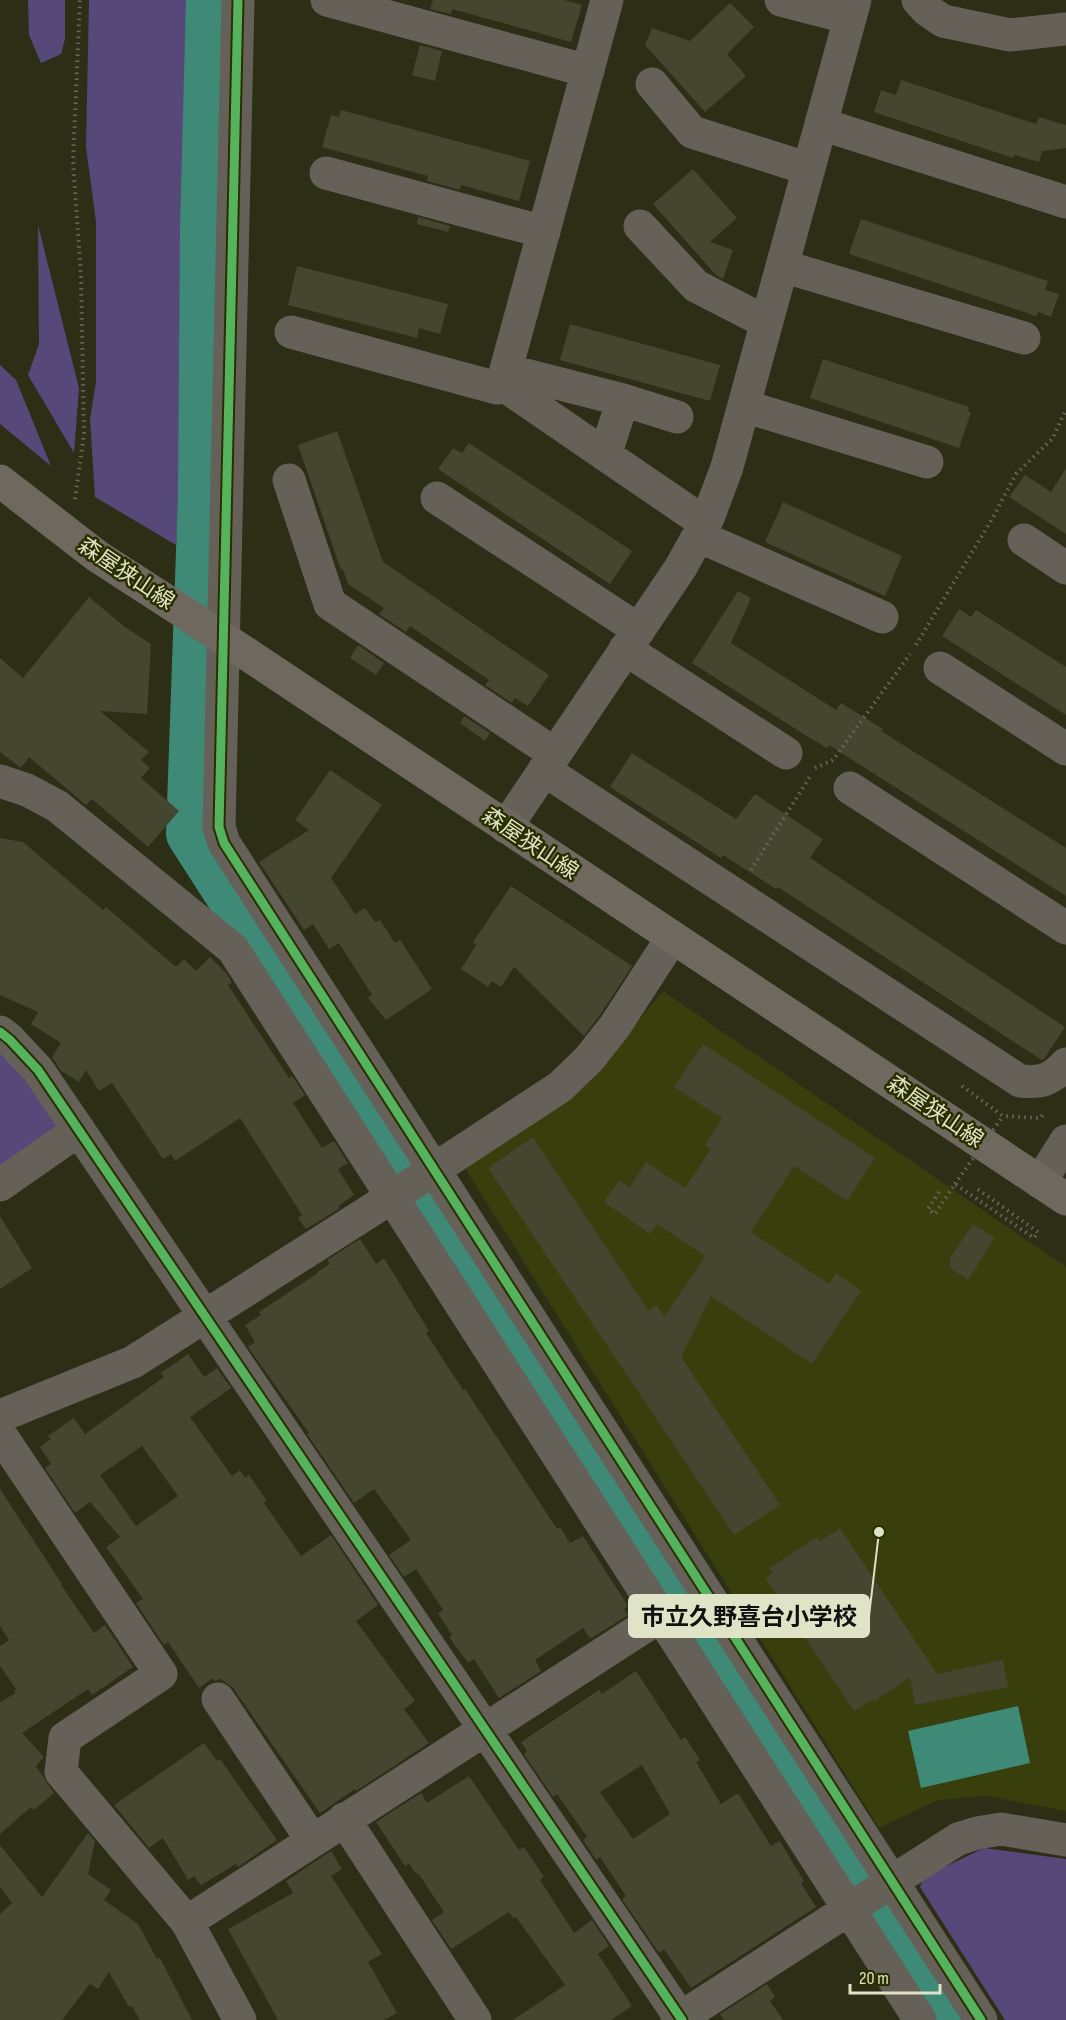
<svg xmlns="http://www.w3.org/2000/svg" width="1066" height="2020" font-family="'Sofia Sans Condensed','Noto Sans JP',sans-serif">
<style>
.built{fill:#393e0d}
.green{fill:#564879}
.water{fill:#3e8a76}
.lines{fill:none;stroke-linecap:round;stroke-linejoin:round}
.river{stroke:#3e8a76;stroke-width:54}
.building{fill:#444630;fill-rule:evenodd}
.path{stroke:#6b685f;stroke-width:4;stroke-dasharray:1.5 4.5;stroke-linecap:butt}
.minor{stroke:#656159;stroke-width:33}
.major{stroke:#6e685f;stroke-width:33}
.path-bridge{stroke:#6b685f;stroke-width:4;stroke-dasharray:1.5 4.5;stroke-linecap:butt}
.major-bridge{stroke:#6e685f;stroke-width:33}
.cycleway-casing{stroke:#2a2e01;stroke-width:13}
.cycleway{stroke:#56b35d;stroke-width:9}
.labels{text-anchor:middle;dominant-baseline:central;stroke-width:5;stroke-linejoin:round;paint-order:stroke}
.street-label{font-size:22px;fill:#dfe4c6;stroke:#2a2e01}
.leader{fill:none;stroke:#dfe4c6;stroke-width:2}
.callout-dot{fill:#dfe4c6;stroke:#2a2e01;stroke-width:2}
.callout{fill:#dfe4c6;stroke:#dfe4c6;stroke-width:2}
.callout-label{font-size:24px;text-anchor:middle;font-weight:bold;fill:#111}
</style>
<rect width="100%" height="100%" fill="#2c2e16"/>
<path class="built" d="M663 991 1066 1267V1811L986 1796 938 1800 879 1828 463 1165 550 1113 584 1084Z"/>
<path class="green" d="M28 0H65V39L61 54 41 63 29 35Z
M89 0H190L181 477 176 545 95 497 90 419 96 382V222L86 147Z
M38 225 79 388 74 453 28 375 39 344Z
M0 365 16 380 51 466 0 424Z
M0 1047 60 1127 0 1167Z
M984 1848 1066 1859V2020H1005L920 1887 924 1877Z"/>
<path class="water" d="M1018 1706 1030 1763 921 1788 908 1731Z"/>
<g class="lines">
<path class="river" d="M213 0 207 230 205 495 193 833 956 2020"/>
</g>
<path class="building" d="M433 0H564L582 5 571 42 452 9 451 14 430 9Z
M730 3 754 27 727 54 746 76 705 112 645 45 652 28 690 41Z
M420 45 442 51 435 81 412 75Z
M901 80 1036 124 1039 117 1066 125V148L1042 151 1039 162 1014 155 1013 158 874 112 881 90 896 95Z
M341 110 530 161 519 201 461 185 460 190 427 181 428 176 322 147 331 115 339 117Z
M693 169 737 218 710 242 733 250 723 279 716 275 653 204Z
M418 217 450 226 448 232 417 224Z
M861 219 1048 281 1045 290 1059 294 1051 317 1038 312 1036 316 849 254Z
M297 266 448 304 440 334 419 328 417 338 288 305Z
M570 324 720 365 710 401 560 360Z
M823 359 969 407 968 411 971 412 959 448 810 398Z
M337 431 383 562 549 675 528 706 515 698 512 703 485 685 489 680 410 626 406 632 379 614 384 608 348 584 343 569 341 570 298 445Z
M469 443 632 551 610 584 438 469 453 448 462 453Z
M1066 468V534L1009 497 1025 475 1051 492Z
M783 502 902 556 885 596 765 542Z
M738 591 751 598 731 643 836 710 841 703 883 729 881 731 1066 848V896L829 745 827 748 805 735 692 663Z
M89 597 125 627 151 644 147 714 100 711 149 752 141 760 150 768 141 778 179 811 148 847 92 799 86 805 29 757 21 768 0 752V658L23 678Z
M959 609 971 617 976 610 1066 667V715L942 636Z
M358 645 384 663 376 675 350 658Z
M464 716 490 733 485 741 460 723Z
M632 753 736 819 755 794 823 839 810 858 1065 1027 1044 1059 1042 1060 1017 1044 778 887 776 889 723 855 721 858 610 787Z
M330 770 382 805 331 878 355 914 365 908 375 922 380 920 395 943 400 940 432 989 386 1020 368 998 372 995 339 943 329 949 313 924 304 930 259 862 309 830 295 820Z
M0 838 23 842 103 910 106 907 176 967 184 959 196 971 210 957 227 974 232 983 228 985 289 1078 292 1076 305 1095 293 1103 322 1148 334 1141 348 1163 338 1169 354 1195 338 1206 340 1208 306 1229 298 1218 302 1215 240 1118 175 1161 171 1154 163 1159 112 1083 99 1091 86 1070 79 1082 61 1071 52 1057 61 1043 31 1024 38 1012 0 995Z
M511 886 632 966 600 1015 584 1036 514 967 501 987 492 981 488 987 461 969 476 945 473 942Z
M703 1044 875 1158 847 1201 794 1166 751 1232 829 1284 836 1273 861 1291 812 1364 711 1296 681 1357 780 1505 734 1535 488 1168 533 1137 649 1311 657 1305 664 1317 705 1256 657 1224 650 1234 604 1202 619 1181 630 1187 646 1162 685 1188 711 1149 705 1145 722 1118 674 1087Z
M0 1216 32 1268 0 1289Z
M973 1224 995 1238 968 1280 950 1268V1258Z
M360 1239 376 1264 384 1258 429 1331 426 1333 463 1390 465 1389 500 1442 557 1529 560 1527 570 1543 583 1536 628 1606 624 1609 628 1615 590 1639 583 1628 535 1660 541 1671 499 1698 474 1659 468 1663 449 1637 452 1635 438 1613 443 1610 416 1569 404 1577 389 1555 411 1540 374 1489 354 1503 307 1434 309 1433 248 1347 255 1342 245 1325 261 1315 259 1312 318 1273 317 1272 330 1264 327 1260Z
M188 1354 204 1377 217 1368 231 1388 190 1417 232 1476 240 1470 245 1478 249 1475 267 1501 264 1503 301 1556 331 1535 378 1605 356 1621 415 1701 404 1709 429 1743 356 1791 355 1789 320 1813 233 1688 221 1679 214 1681 213 1678 199 1688 168 1642 164 1645 136 1603 143 1599 106 1547 120 1537 90 1502 75 1513 45 1468 51 1464 40 1447 51 1439 48 1436 74 1418 85 1434 164 1377 161 1373ZM142 1446 178 1496 136 1526 100 1475Z
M0 1489 62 1584 61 1585 94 1633 105 1625 133 1667 92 1695 88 1689 22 1733 44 1757 36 1766 54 1793 34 1810 31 1807 0 1834V1702L16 1693 14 1691 16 1689 0 1666V1646L9 1640 0 1626Z
M840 1528 937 1674 1003 1660 1008 1687 915 1705 910 1677 875 1701 873 1699 854 1711 765 1578 773 1573 769 1568 817 1537 820 1541Z
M636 1671 681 1740 685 1737 700 1760 696 1762 721 1804 738 1793 771 1846 780 1841 804 1881 801 1883 816 1907 691 1988 664 1949 659 1953 622 1899 626 1896 600 1857 596 1860 583 1840 587 1837 557 1794 553 1797 524 1754 527 1751 521 1742 599 1690 602 1694ZM642 1765 670 1814 633 1839 600 1792Z
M204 1743 217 1761 220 1759 277 1840 238 1867 236 1864 201 1885 194 1876 188 1880 163 1838 149 1848 114 1805Z
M469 1776 519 1850 524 1847 544 1877 540 1880 574 1933 592 1920 609 1946 598 1954 632 2006 611 2020H513L565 1985 516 1917 514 1919 509 1912 451 1949 432 1920 444 1912 418 1873 416 1874 409 1863 405 1866 376 1822 421 1793 427 1803Z
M88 1833 95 1841 88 1874 111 1890 104 1900 138 1924 157 1959 160 1958 192 2020H140L132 2006 129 2007 109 1972 98 1989 90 1984 62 2020H0V1914L12 1903 0 1887V1845L42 1897Z
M331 1851 342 1869 331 1876 382 1954 368 1962 397 2013 384 2020H278L228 1929 293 1893 286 1881Z
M767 1984 775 1997 770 2001 783 2020H724L720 2014Z"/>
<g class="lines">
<path class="path" d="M75 499 84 434 81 276 73 161 80 0
M916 645 992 519 1016 474 1053 438 1066 409
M815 768 833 760 910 654
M751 870 811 775
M962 1086 1003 1116 1040 1118 1045 1112
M939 1192 928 1209 935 1214 955 1184 1034 1238 1038 1232 976 1188"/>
<path class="minor" d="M238 0 219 827 224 843 981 2020
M327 0 588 71
M781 0 850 18
M918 0 927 10 943 21 1010 35 1066 29
M652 84 692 132 809 169
M821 124 1066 202
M326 173 544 232
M640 226 696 286 766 322
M782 266 1024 338
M291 332 497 388 502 384 607 0
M506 370 623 400 677 417
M502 384 705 523
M744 406 927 462
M605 455 623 400
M289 480 330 604 555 754
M437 498 639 630
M698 536 882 617
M1024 540 1066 568
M625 649 786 753
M940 668 1066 749
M544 770 1020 1081C1042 1083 1051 1080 1066 1064
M0 781 27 790 57 806 233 949 920 2020
M850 788 1066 928
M506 827 681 567 708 518 727 467 855 0
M0 1032 10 1040 38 1070 682 2020
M1040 1182 1066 1141
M0 1185 79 1130
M0 1416 133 1362 392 1197 560 1087 589 1059 615 1026 672 938
M0 1434 161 1674 65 1738 61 1772 187 1922 240 2020
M218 1699 312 1840
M344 1819 475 2020
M187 1922 661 1616
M677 2020 958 1839 977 1833 1001 1829 1066 1840"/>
<path class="major" d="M0 481 97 556 185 613
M247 654 1066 1199"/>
<path class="path-bridge" d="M955 1184 1003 1116"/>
<path class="major-bridge" d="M185 613 247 654"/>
<defs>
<path id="cycleway" d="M238 0 219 827 224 843 981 2020
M0 1032 10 1040 38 1070 682 2020"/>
</defs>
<use href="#cycleway" class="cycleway-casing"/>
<use href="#cycleway" class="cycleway"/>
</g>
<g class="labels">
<g class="street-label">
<text transform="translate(126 574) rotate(34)">森屋狭山線</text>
<text transform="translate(530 844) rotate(34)">森屋狭山線</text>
<text transform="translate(935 1112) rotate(34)">森屋狭山線</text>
</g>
</g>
<path class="leader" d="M879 1532L869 1616"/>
<circle class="callout-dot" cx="879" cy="1532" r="6"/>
<rect class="callout" x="629" y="1595" width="240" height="42" rx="6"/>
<g class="callout-label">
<text x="749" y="1625">市立久野喜台小学校</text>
</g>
<path d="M850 1984v9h90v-9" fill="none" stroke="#dfe4c6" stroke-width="3"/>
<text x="859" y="1984" font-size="18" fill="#dfe4c6" stroke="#2a2e01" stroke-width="4.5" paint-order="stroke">20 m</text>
</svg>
